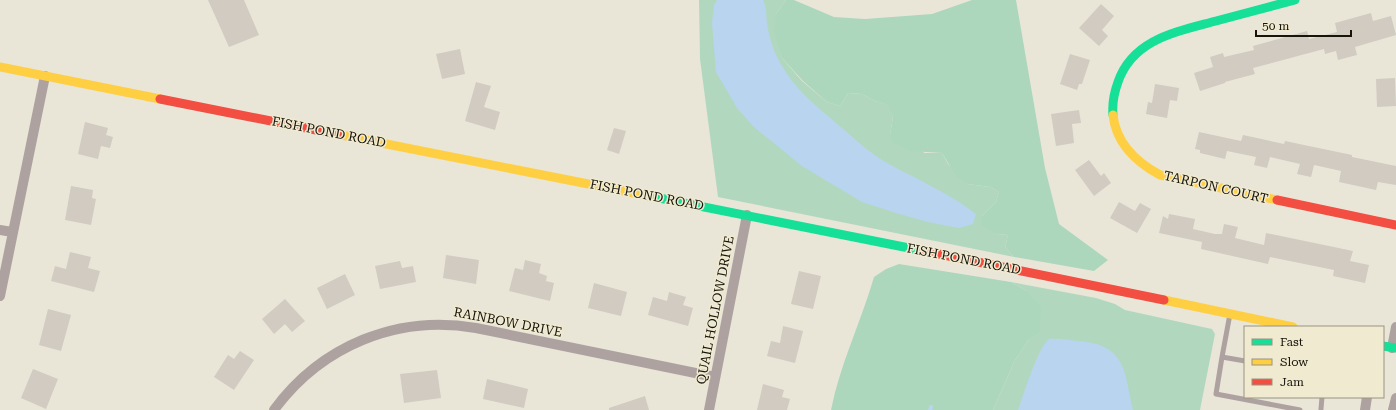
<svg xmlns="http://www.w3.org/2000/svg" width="1396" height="410" font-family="'Roboto Serif',serif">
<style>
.green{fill:#b1d8bf}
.forest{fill:#add7bc}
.water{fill:#b9d4ee}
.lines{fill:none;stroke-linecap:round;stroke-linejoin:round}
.stream{stroke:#b9d4ee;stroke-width:4}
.building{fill:#d1cbc1}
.lane{stroke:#aea2a1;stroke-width:5}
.street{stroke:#aea2a1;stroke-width:10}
.fast{stroke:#16e098;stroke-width:9}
.slow{stroke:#ffcf43;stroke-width:9}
.jam{stroke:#f24e42;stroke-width:9}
.labels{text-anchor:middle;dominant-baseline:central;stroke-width:3;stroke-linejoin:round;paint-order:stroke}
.street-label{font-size:13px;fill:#16140b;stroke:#f0ead1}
</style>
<rect width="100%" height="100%" fill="#e9e6d8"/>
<path class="green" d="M699 0H786L776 14 782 58 802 81 827 102 840 106 848 93 862 94 875 101 889 105 893 117 890 135 925 153H942L948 164 968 184 990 187 999 192 996 202 982 216 997 234 1008 235 1005 247 1014 257 718 197 700 59Z
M1011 282 1096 298 1115 304 1125 310 1212 329 1215 334 1200 410H993L1014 362 1029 339 1027 291Z"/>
<path class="forest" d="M786 0H794L834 17 865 19 932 14 972 0H1016L1045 168 1059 224 1108 260 1094 271 1014 257 1005 247 1008 235 997 234 981 225 982 216 996 202 999 192 990 187 968 184 957 178 942 153 909 151 892 142 890 135 893 117 888 105 875 101 862 94 848 93 840 106 827 102 803 81 782 58 774 31 776 14Z
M899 264 1011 282 1027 291 1041 307 1040 332 1029 339 1014 362 993 410H831C840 364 861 322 874 277L886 269Z"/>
<path class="water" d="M717 0H763C767 8 766 14 767 23 769 38 774 53 782 66 795 89 816 106 836 123 853 137 869 153 889 164 918 180 949 193 976 214L973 224 959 228 928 222 896 213 862 202 802 166 754 127 737 108 716 72 712 23 714 5Z
M1049 339C1058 338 1068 340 1077 341 1126 344 1124 370 1133 410H1018C1024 394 1037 349 1049 339Z"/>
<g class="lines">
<path class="stream" d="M930 410 931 407"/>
</g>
<path class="building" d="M208 0H244L259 35 229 47Z
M1101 4 1114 16 1102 30 1108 36 1099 46 1079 28Z
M1371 13 1373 21 1391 16 1396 35 1355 47 1357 55 1338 60 1336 51 1325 54 1324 49 1253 68 1255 74 1225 82V83L1200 91 1194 73 1213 67 1210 57 1223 53 1224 57 1254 50 1253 46 1307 31 1309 39 1337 32 1335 23Z
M460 49 465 74 442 79 436 54Z
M1070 54 1090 60 1082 84H1079L1077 90 1060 84Z
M1395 78 1396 106 1377 107 1376 79Z
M476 82 491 86 484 107 500 112 495 130 465 121Z
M1155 84 1179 88 1177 101 1170 100 1167 118 1146 114 1148 102 1152 103Z
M1079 110 1081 123 1072 124 1074 143 1056 146 1051 114Z
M85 122 108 128 106 135 113 137 110 148 101 146 98 159 78 154Z
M614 128 626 131 619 154 607 150Z
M1199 132 1241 141 1243 135 1284 144 1285 141 1352 155V157L1396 166V185L1378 182 1376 190 1339 182 1341 171 1314 165 1311 177 1297 174 1300 164 1270 157 1267 168 1254 165 1256 157 1227 151 1225 159 1200 153V150L1195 149Z
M1089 160 1101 176 1104 173 1111 183 1094 196 1075 170Z
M71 186 93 190 92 198 96 199 91 225 65 220Z
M1119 202 1135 211 1140 203 1151 209 1137 233 1110 218Z
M1169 214 1195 219 1193 229 1215 234H1222L1224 224 1238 227 1235 238 1264 245 1266 233 1353 251 1350 261 1369 265 1365 283 1333 276 1334 270 1270 257 1268 264 1201 249 1202 242 1159 233 1163 216 1168 219Z
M70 252 91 257 88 268 100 271 94 292 51 281 55 266 66 269Z
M446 255 479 260 476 284 443 278Z
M525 260 541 264 539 273 547 276 546 281 554 283 550 301 509 291 515 268 523 270Z
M400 261 402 268 413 266 416 282 380 289 375 266Z
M799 271 821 276 813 309 791 304Z
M345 274 355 295 327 309 317 288Z
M594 283 627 292 621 316 588 308Z
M669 292 686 297 683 305 693 308 688 326 648 315 653 297 667 301Z
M285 299 305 321 292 332 285 324 274 334 262 319Z
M48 309 71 315 61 351 39 345Z
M783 326 803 331 795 363 767 356 771 341 780 343Z
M240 351 254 360 234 390 214 377 228 355 234 359Z
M33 369 58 379 46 409 21 398Z
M437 370 441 398 404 403 400 374Z
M487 379 528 389 524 408 483 399Z
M763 384 784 390 782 397 790 399 787 410H757Z
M645 396 649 410H609V408Z"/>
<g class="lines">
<path class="lane" d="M1222 357 1230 314
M1245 361 1222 357 1216 394 1300 410
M1321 409 1322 397"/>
<path class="street" d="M0 230 12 232
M0 296 45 76
M1392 348 1396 327
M274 410C321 346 397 314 476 328L715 377
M709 410 747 215
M1365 410 1367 397
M1393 410 1396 398"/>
<path class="fast" d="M1113 115C1112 104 1114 93 1118 82 1133 39 1176 32 1216 21 1242 14 1269 7 1295 0
M649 196 924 251
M1383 346 1396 348"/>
<path class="slow" d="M0 67 160 99
M1113 115C1116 143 1136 162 1160 175L1277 200
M341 135 649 196
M1164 300 1293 327"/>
<path class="jam" d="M160 99 341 135
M1277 200 1396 225
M924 251 1164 300"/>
</g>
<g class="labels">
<g class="street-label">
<text transform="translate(329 132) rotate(11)">FISH POND ROAD</text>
<text transform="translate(1216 187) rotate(13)">TARPON COURT</text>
<text transform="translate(647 195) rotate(11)">FISH POND ROAD</text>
<text transform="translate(964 259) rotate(11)">FISH POND ROAD</text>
<text transform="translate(715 310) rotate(-79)">QUAIL HOLLOW DRIVE</text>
<text transform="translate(508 322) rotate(11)">RAINBOW DRIVE</text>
</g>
</g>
<rect x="1244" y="326" width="140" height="72" fill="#f0ead1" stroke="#999482"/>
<rect x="1252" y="339" width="20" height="6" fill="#16e098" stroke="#999482"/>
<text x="1280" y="346" font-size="12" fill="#16140b">Fast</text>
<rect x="1252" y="359" width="20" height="6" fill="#ffcf43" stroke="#999482"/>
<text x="1280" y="366" font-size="12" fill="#16140b">Slow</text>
<rect x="1252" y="379" width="20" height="6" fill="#f24e42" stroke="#999482"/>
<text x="1280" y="386" font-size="12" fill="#16140b">Jam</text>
<path d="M1256 30v6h95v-6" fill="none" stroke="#16140b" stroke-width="2"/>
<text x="1262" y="30" font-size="12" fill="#16140b" stroke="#f0ead1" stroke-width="3" paint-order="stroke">50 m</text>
</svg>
